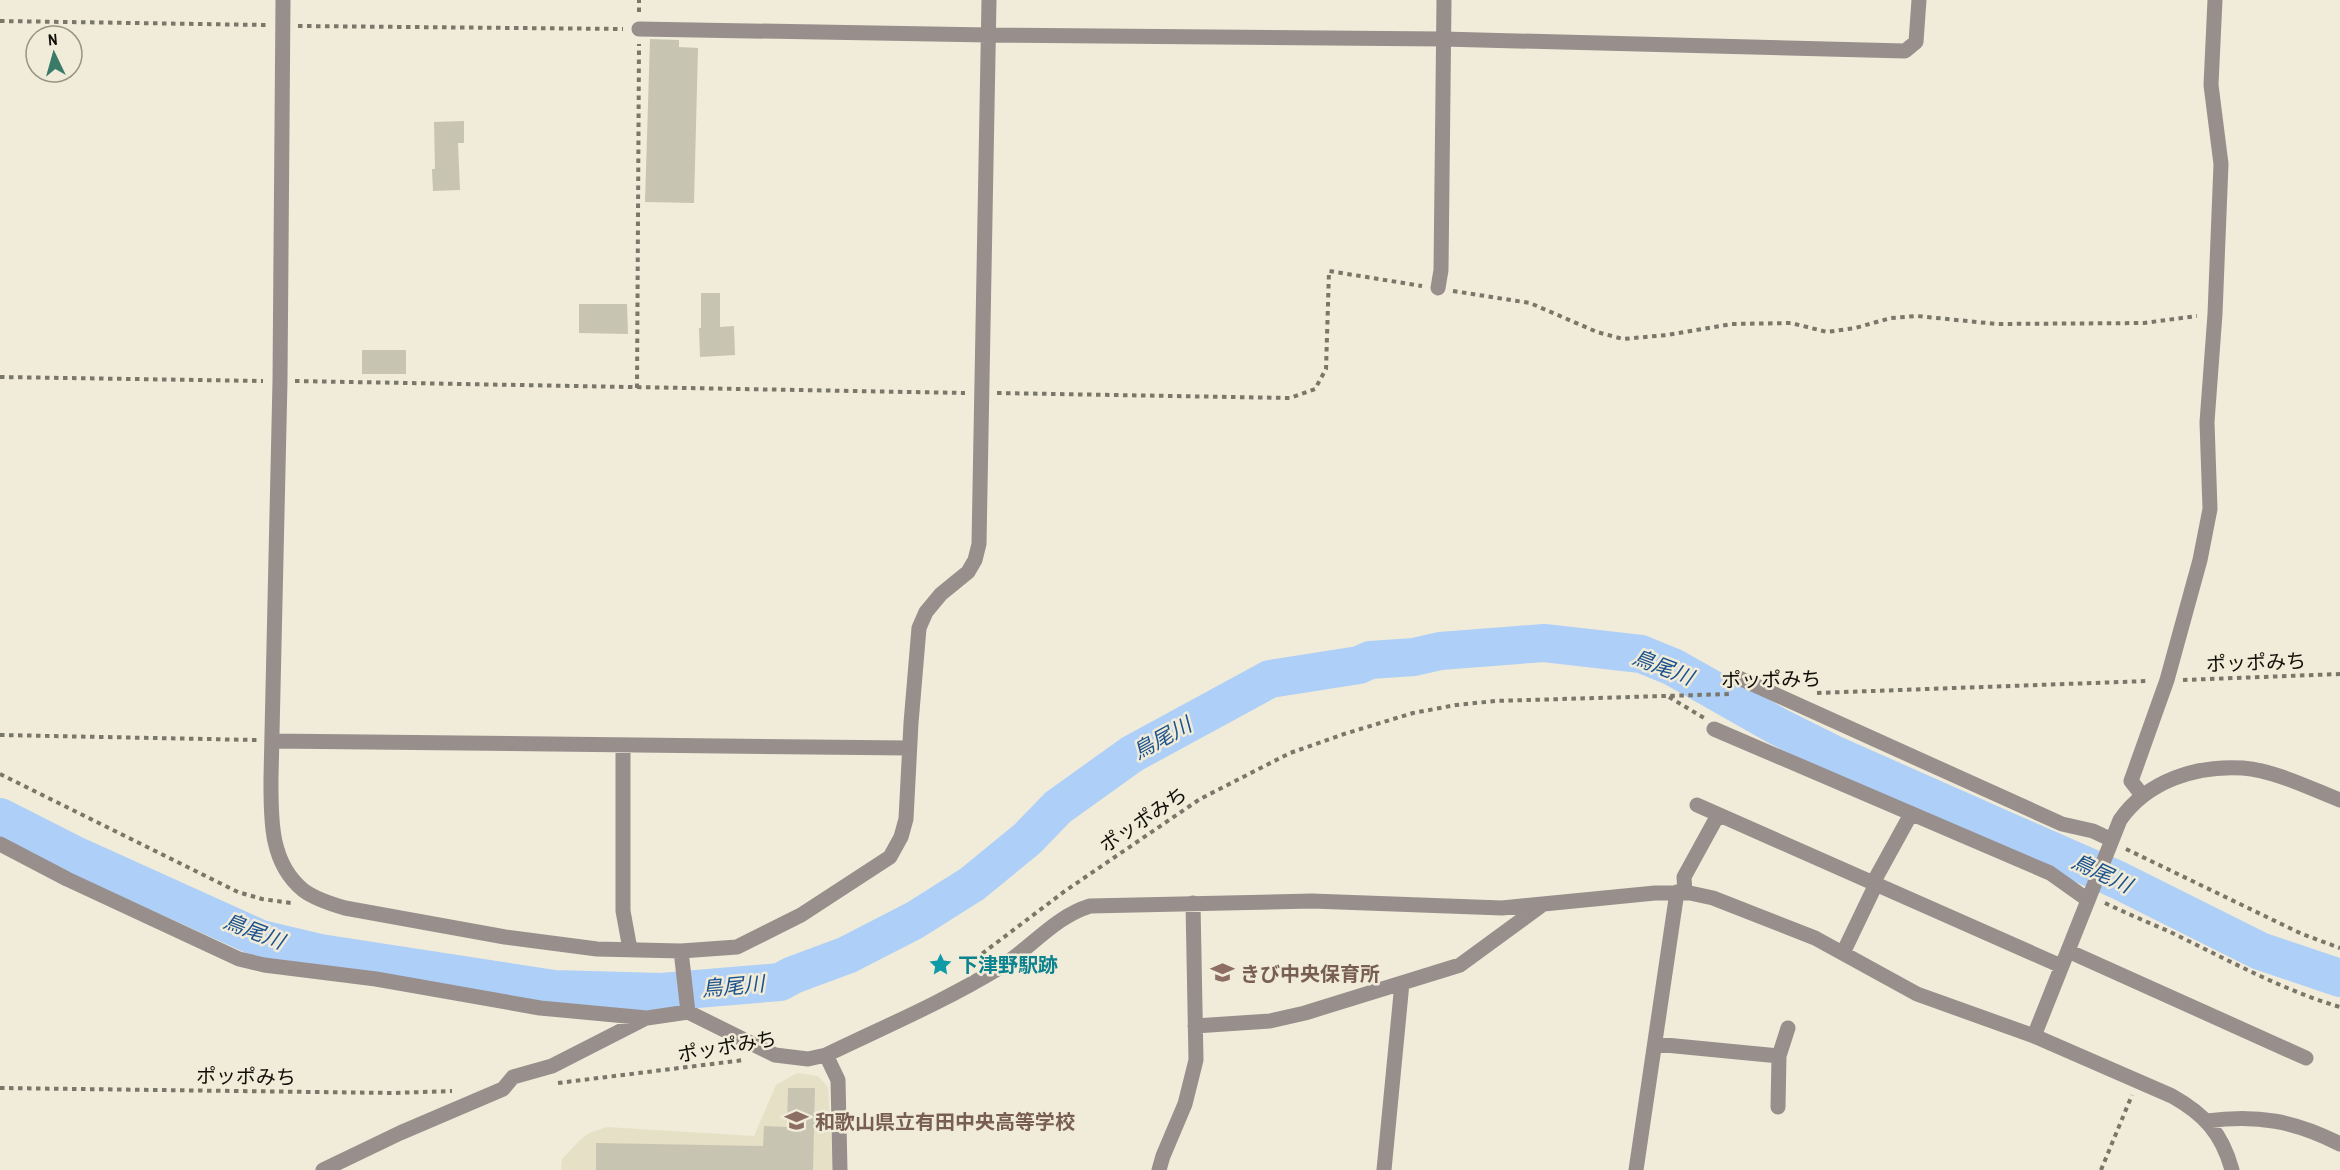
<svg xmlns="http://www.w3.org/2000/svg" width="2340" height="1170" font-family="'Archivo Narrow','Noto Sans JP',sans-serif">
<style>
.built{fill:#e6e0c6}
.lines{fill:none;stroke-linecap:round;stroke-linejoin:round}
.river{stroke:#aecff7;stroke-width:38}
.building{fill:#c8c4b2}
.path{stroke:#79766a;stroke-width:4;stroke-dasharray:4.5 4.5;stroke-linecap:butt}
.minor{stroke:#988f8c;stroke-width:15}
.labels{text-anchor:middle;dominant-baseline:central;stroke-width:5;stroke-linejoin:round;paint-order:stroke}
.street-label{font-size:20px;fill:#100f08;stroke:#f0ecd9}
.culture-label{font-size:20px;font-weight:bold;fill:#0d838f;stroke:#f0ecd9;text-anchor:start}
.education-label{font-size:20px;font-weight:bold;fill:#785e54;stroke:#f0ecd9;text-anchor:start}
.water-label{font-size:21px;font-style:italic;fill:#1c528d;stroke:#f0ecd9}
</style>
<rect width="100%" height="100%" fill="#f0ecd9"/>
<path class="built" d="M797 1073 818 1076 828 1087 833 1170H561L562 1159 579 1141 589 1133 607 1127 754 1136 776 1085Z"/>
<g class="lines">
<path class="river" d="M0 817 73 854 261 939 320 953 554 989 661 992 780 982 793 975 847 955 915 920 972 884 1027 839 1058 807 1132 754 1270 679 1359 665 1370 660 1414 657 1440 651 1544 643 1641 654 1673 667 1777 726 1835 755 2118 880 2260 951 2340 978"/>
</g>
<path class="building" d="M650 39 679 40V47L698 48 694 203 645 202Z
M464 121V143H458L460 190 433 191 432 169H435L434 122Z
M701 293H720V327L734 326 735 355 700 357 699 328H701Z
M579 304H627L628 334 579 333Z
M362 350H406V374H362Z
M788 1088H815L813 1170H596V1143L763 1146 764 1126 787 1127Z"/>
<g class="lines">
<path class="path" d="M639 12V0
M0 21 266 25
M298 26 623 29
M1453 291 1530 303 1597 332 1623 339 1667 335 1732 324 1791 323 1827 332 1855 328 1891 318 1917 316 1997 324 2144 323 2197 316
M0 377 263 381
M295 381 965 393
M637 388 639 44
M997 393 1290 398 1315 389 1326 369 1329 271 1422 286
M2183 680 2340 674
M1817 693 2148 681
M1669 697 1704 718
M0 735 257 740
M0 774 238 892 262 899 291 903
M2126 849 2302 934 2340 948
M2105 903C2126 913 2147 922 2168 931 2225 958 2279 989 2340 1007
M975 959 1065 891 1200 799 1290 753 1344 734 1413 713 1456 705 1495 701 1731 694
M558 1083 744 1060
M0 1088 394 1093 452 1091
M2101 1170 2132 1095"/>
<path class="minor" d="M283 0 280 381 271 778C271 817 269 862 303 890 315 899 331 904 345 908L505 937 597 949 681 951 737 947 801 915 890 857 901 837 906 819 911 723 919 628 926 612 941 594 968 572 975 560 979 544 989 0
M639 29 989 35 1443 39 1905 51 1916 42 1919 0
M1438 288 1441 270 1444 0
M1739 678 2062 824 2093 831 2112 840
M1714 729 2050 873 2088 900
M272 741 909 748
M623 745V911L630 949
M2142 795 2131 781 2167 680 2200 560 2210 509 2207 422 2215 314 2221 164 2211 85 2215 0
M1697 805 2061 966
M0 844 67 879 239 959 264 965 376 979 540 1008 647 1018 688 1012 775 1055 808 1059 826 1055C884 1027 943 1002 999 968 1030 949 1054 917 1090 906L1312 901 1502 908 1655 893H1690L1713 898 1815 938 1917 994 2034 1036 2172 1096C2204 1114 2222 1133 2232 1170
M1873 883 1911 814
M1685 893 1684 877 1718 815
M681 951 688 1012
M2068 951 2306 1058
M1843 953 1876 884
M1195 1026 1270 1021 1305 1013 1460 965 1542 905
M2034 1036 2120 820C2147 781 2196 765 2243 768 2276 771 2309 788 2340 800
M1655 1044 1779 1056
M826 1055 838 1080 840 1170
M1778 1107 1779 1056 1788 1028
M2207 1121C2257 1114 2295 1121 2340 1144
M323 1170 400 1133 503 1089 513 1077 552 1066 644 1019
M1159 1170 1163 1156 1185 1104 1196 1060 1193 903
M1384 1170 1402 983
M1636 1170 1677 892"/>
</g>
<defs>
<symbol id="sight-bare" viewBox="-9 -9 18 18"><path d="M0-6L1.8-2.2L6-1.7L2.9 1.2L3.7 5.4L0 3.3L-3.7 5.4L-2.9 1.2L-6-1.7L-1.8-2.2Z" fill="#0f9aa8" stroke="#f0ecd9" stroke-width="2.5" paint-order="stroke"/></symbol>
<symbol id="school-bare" viewBox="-9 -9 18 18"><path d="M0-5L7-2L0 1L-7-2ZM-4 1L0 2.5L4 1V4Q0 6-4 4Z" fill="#8d6e63" stroke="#f0ecd9" stroke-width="2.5" paint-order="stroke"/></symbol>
</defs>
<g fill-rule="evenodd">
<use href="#sight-bare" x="924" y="948" width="33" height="33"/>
<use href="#school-bare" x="1206" y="956" width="33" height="33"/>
<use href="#school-bare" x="780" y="1104" width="33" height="33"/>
</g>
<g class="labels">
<g class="street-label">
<text transform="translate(2256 662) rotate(-2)">ポッポみち</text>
<text transform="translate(1771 679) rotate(-1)">ポッポみち</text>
<text transform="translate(1143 819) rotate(-34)">ポッポみち</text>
<text transform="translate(727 1046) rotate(-10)">ポッポみち</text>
<text transform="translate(246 1076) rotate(1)">ポッポみち</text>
</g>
<g class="culture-label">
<text x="958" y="964">下津野駅跡</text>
</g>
<g class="education-label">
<text x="1240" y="973">きび中央保育所</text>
<text x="815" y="1121">和歌山県立有田中央高等学校</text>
</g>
<g class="water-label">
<text transform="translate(1663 667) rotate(21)">鳥尾川</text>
<text transform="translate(1162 738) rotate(-29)">鳥尾川</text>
<text transform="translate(2102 873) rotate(25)">鳥尾川</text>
<text transform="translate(254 931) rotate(21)">鳥尾川</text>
<text transform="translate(733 986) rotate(-5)">鳥尾川</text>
</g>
</g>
<g transform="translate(54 54) rotate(355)"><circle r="28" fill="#f0ecd9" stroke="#969485" stroke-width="1.5"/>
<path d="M0-4.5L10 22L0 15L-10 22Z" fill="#3a7a69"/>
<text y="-9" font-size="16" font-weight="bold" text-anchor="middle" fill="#100f08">N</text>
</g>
</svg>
